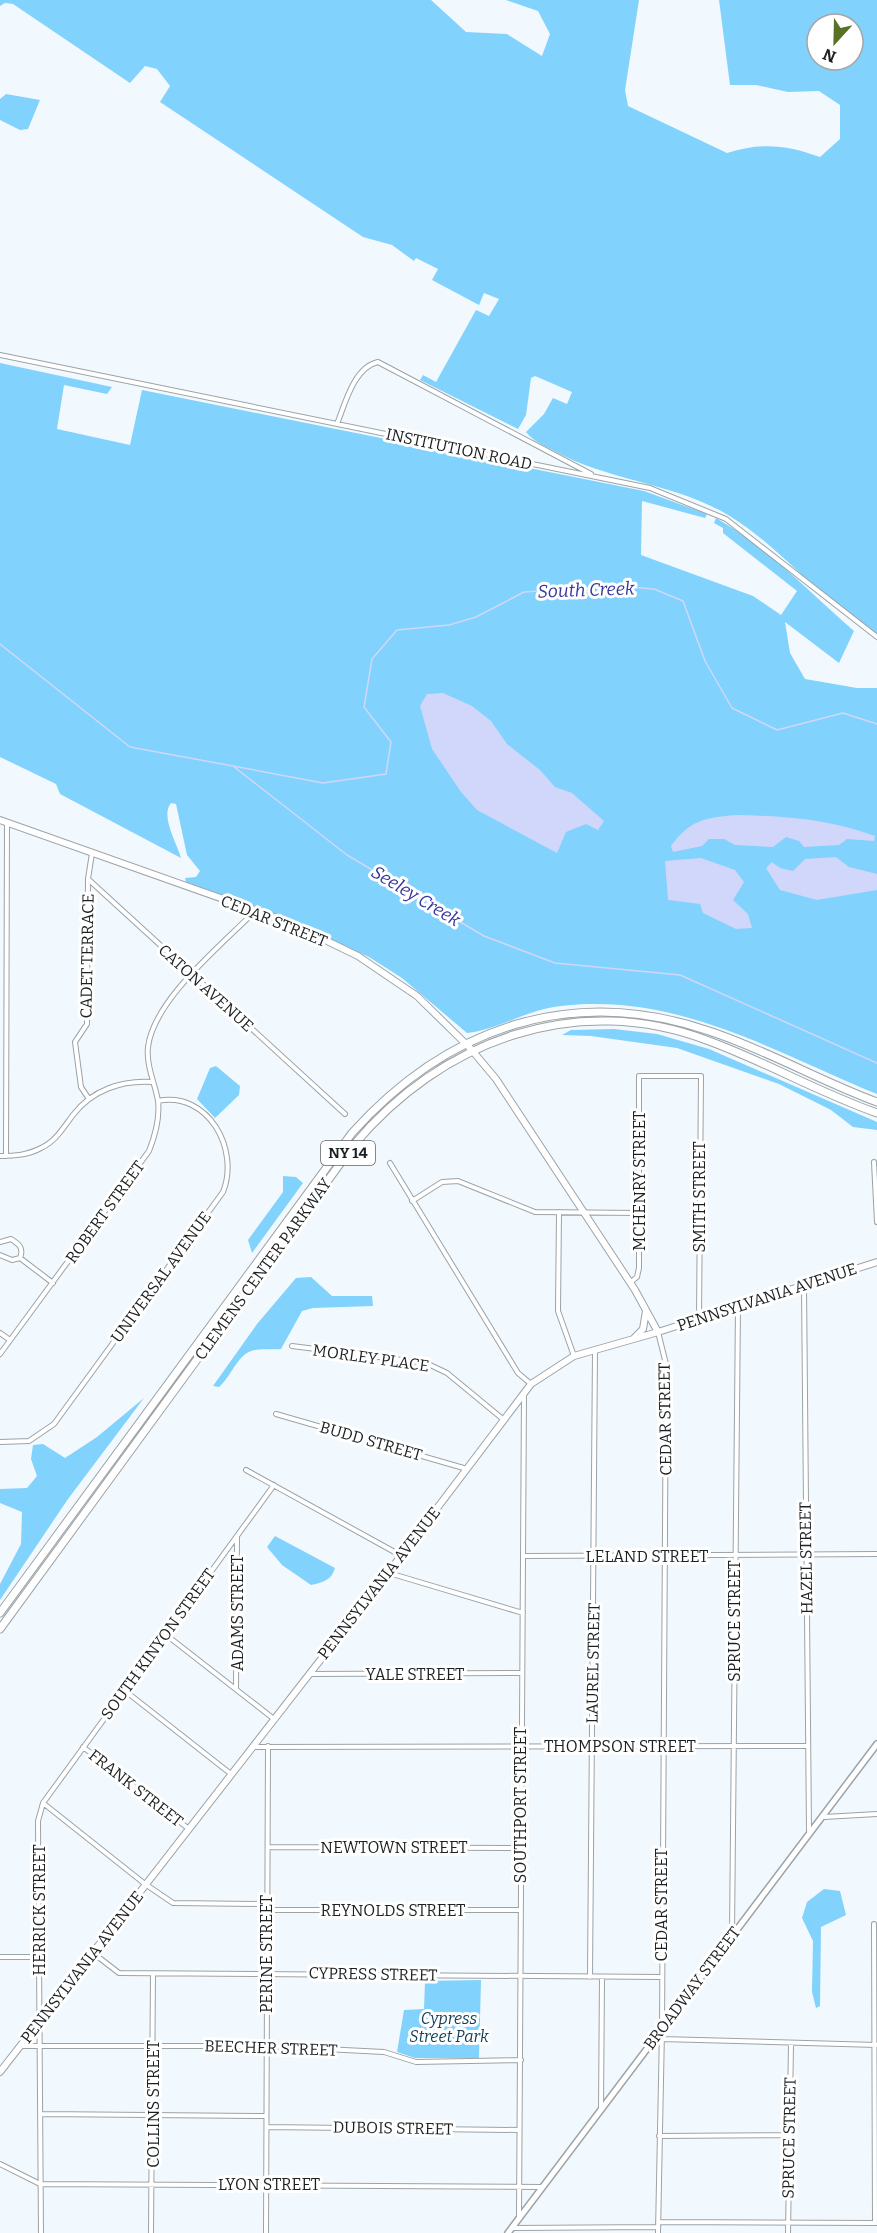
<svg xmlns="http://www.w3.org/2000/svg" width="877" height="2233" font-family="Bitter,serif">
<style>
.green{fill:#81d2fc;fill-rule:evenodd}
.water{fill:#d0d7fb}
.lines{fill:none;stroke-linecap:round;stroke-linejoin:round}
.stream{stroke:#d0d7fb;stroke-width:1.5}
.minor-casing{stroke:#9ca3a7;stroke-width:6}
.tertiary-casing{stroke:#9ca3a7;stroke-width:8}
.secondary-casing{stroke:#9ca3a7;stroke-width:8}
.primary-casing{stroke:#9ca3a7;stroke-width:9}
.minor{stroke:#fff;stroke-width:4}
.tertiary{stroke:#fff;stroke-width:5}
.secondary{stroke:#fff;stroke-width:6}
.primary{stroke:#fff;stroke-width:7}
.labels{text-anchor:middle;dominant-baseline:central;stroke-width:6;stroke-linejoin:round;paint-order:stroke}
.shield{fill:#fff;stroke:#616364;stroke-width:1.5}
.shield-label{font-size:15px;font-weight:bold;fill:#1d2021}
.street-label{font-size:16px;fill:#1d2021;stroke:#fff}
.park-label{font-size:16px;font-style:italic;fill:#103f55;stroke:#fff}
.water-label{font-size:18px;font-style:italic;fill:#353899;stroke:#fff}
</style>
<rect width="100%" height="100%" fill="#f2f9fe"/>
<path class="green" d="M0 0H431L466 32 507 34 542 56 550 34 538 11 506 0H639L625 90 628 106 727 153C761 142 787 145 820 157L840 139V105L819 91 788 92 756 85H730L719 0H877V636C822 603 783 548 728 515 674 483 610 481 556 452 545 446 534 442 526 432L544 414 553 398 567 404 572 392 535 376 531 378 526 415 518 429 420 380 423 375 436 382 476 310 489 316 499 299 484 293 479 305 432 280 438 269 416 258 414 261 392 245 363 237 160 102 170 86 157 69 145 66 130 83 13 4 5 3 0 6ZM817 24H853V60H817Z
M6 94 40 100 28 129 20 130 0 120V99Z
M0 363 112 387 107 394 64 385 57 429 130 445 142 390 644 491 707 514 705 518 642 501 641 555 753 596 781 615 797 591 723 533V528L714 523 716 518C767 547 810 593 854 631L839 663 785 622 790 653 805 679 857 688H877V1094C786 1057 693 1002 591 1004 575 1004 553 1006 537 1011 514 1018 491 1030 467 1033L402 978 369 957 281 916 186 882 185 878 196 877 200 871 187 855 176 804 171 803C160 816 177 843 181 858L60 794 56 784 0 757Z
M614 1029 657 1034 709 1049 877 1122V1130L853 1127 831 1110 779 1084 677 1048 591 1036 562 1035 571 1030Z
M216 1066 240 1086 239 1095 215 1118 197 1099 210 1068Z
M283 1176 296 1177 303 1183 252 1253 248 1240 283 1192Z
M311 1277 332 1296H372L373 1306 313 1308 302 1311 281 1349C272 1350 259 1348 251 1351 236 1357 231 1377 219 1387L213 1386 257 1324 296 1278Z
M144 1398 68 1499 0 1600V1584L21 1544 22 1512 0 1503V1489L27 1488 37 1476 31 1459 33 1445 43 1444 65 1458 97 1437Z
M275 1536 335 1568C331 1581 323 1582 311 1585L282 1565 267 1547Z
M824 1889 840 1891 846 1915 821 1927 820 2006 816 2008 812 1992 813 1941 802 1918 807 1902Z
M481 1980 479 2058H415L397 2052 404 2010 424 2009 425 1981Z"/>
<path class="water" d="M443 693 472 706 491 721 507 744 540 770 555 787 572 793 604 821 598 830 586 824 566 832 557 853 477 810 461 792 432 749 420 706 427 694Z
M735 815C784 816 829 819 875 836L874 841 847 839 839 845 804 847 799 841 786 837 773 847 735 845 724 839H709L702 846 673 852 671 846C690 820 704 818 735 815Z
M836 857 849 867 877 874V890L817 900 780 890 766 868 772 862 780 868 793 871 805 859Z
M701 858 735 870 744 882 733 900 748 914 752 928 736 929 703 913 700 904 668 900 665 861Z"/>
<g class="lines">
<path class="stream" d="M0 644 130 747 233 766 347 855 484 936 555 963 680 975 877 1063
M233 766 323 783 386 774 391 742 364 707 372 659 397 630 449 625 476 617 524 592 618 586 654 589 683 601 705 661 732 708 777 730 843 713 877 724"/>
<defs>
<path id="minor" d="M0 355 650 488 726 519 877 637
M337 424C345 404 354 367 378 362L591 474
M92 853 88 879 345 1114
M88 879 87 1024 75 1042 81 1087 89 1099
M0 1156C15 1156 28 1155 41 1148 56 1141 63 1128 73 1115 92 1090 122 1080 152 1082
M6 1156 7 823
M874 1162 877 1222
M390 1163 518 1373 531 1384
M412 1201 442 1182 458 1181 535 1212 639 1213
M559 1212 558 1311 574 1356
M0 1242 11 1239C19 1244 24 1248 20 1258
M0 1255 12 1260 20 1258 53 1283
M631 1282 637 1277 639 1268V1076H701L699 1318
M804 1286 809 1831
M658 1332 666 1364 662 2030 658 2233
M0 1333 10 1340
M292 1346 426 1363 447 1373 504 1420
M0 1354 149 1151C155 1136 160 1118 158 1101 155 1083 146 1066 148 1047 154 999 222 945 255 911
M276 1414 467 1469
M0 1442 29 1441 54 1424 223 1192C240 1149 208 1091 158 1101
M246 1470 400 1555
M524 1556 877 1554
M389 1573 523 1613
M165 1634 274 1719
M310 1674 522 1673
M236 1689 237 1537
M124 1690 231 1774
M83 1747 189 1829
M252 1747 808 1746
M43 1803 145 1884 173 1903 266 1904
M824 1817 877 1814
M268 1847 520 1848
M267 1910H520
M874 1924 875 2223
M732 1935 738 1306
M93 1953 119 1973 661 1977
M0 1957H39
M590 1977 595 1351
M661 2039 877 2045
M21 2046H265L384 2052 416 2062 521 2060
M601 2108 602 1977
M41 2114 266 2116
M267 2127 519 2130
M659 2136 790 2135
M0 2164 40 2184 542 2187
M519 2217 524 1394
M658 2222 876 2223
M512 2228 658 2227
M41 2233 38 1821 43 1803 274 1485
M151 2233 153 1974
M266 2233 268 1746
M788 2233 791 2044"/>
<path id="tertiary" d="M508 2233 877 1744"/>
<path id="secondary" d="M0 820 288 922 358 956 417 996 470 1048 496 1079 635 1290 658 1332
M633 1339 643 1329 646 1311
M0 2072 388 1573 531 1384 574 1356 658 1332 877 1262"/>
<path id="primary" d="M0 1613 352 1133C447 1027 572 984 709 1031 767 1050 820 1081 877 1102
M0 1629 353 1146C441 1040 577 990 709 1041 766 1062 820 1093 877 1113"/>
</defs>
<use href="#minor" class="minor-casing"/>
<use href="#tertiary" class="tertiary-casing"/>
<use href="#secondary" class="secondary-casing"/>
<use href="#primary" class="primary-casing"/>
<use href="#minor" class="minor"/>
<use href="#tertiary" class="tertiary"/>
<use href="#secondary" class="secondary"/>
<use href="#primary" class="primary"/>
</g>
<g class="labels">
<rect class="shield" x="321" y="1141" width="54" height="24" rx="4.5"/>
<g class="shield-label">
<text x="348" y="1153">NY 14</text>
</g>
<g class="street-label">
<text transform="translate(459 449) rotate(12)">INSTITUTION ROAD</text>
<text transform="translate(274 921) rotate(22)">CEDAR STREET</text>
<text transform="translate(87 956) rotate(-89)">CADET TERRACE</text>
<text transform="translate(206 988) rotate(42)">CATON AVENUE</text>
<text transform="translate(639 1181) rotate(-90)">MCHENRY STREET</text>
<text transform="translate(699 1197) rotate(-90)">SMITH STREET</text>
<text transform="translate(105 1212) rotate(-54)">ROBERT STREET</text>
<text transform="translate(263 1269) rotate(-54)">CLEMENS CENTER PARKWAY</text>
<text transform="translate(161 1277) rotate(-54)">UNIVERSAL AVENUE</text>
<text transform="translate(767 1297) rotate(-18)">PENNSYLVANIA AVENUE</text>
<text transform="translate(371 1358) rotate(8)">MORLEY PLACE</text>
<text transform="translate(665 1419) rotate(-91)">CEDAR STREET</text>
<text transform="translate(371 1441) rotate(16)">BUDD STREET</text>
<text x="647" y="1556">LELAND STREET</text>
<text transform="translate(806 1558) rotate(-91)">HAZEL STREET</text>
<text transform="translate(379 1583) rotate(-52)">PENNSYLVANIA AVENUE</text>
<text transform="translate(237 1613) rotate(-90)">ADAMS STREET</text>
<text transform="translate(734 1621) rotate(-90)">SPRUCE STREET</text>
<text transform="translate(158 1644) rotate(-54)">SOUTH KINYON STREET</text>
<text transform="translate(593 1663) rotate(-89)">LAUREL STREET</text>
<text x="415" y="1674">YALE STREET</text>
<text x="620" y="1746">THOMPSON STREET</text>
<text transform="translate(136 1788) rotate(38)">FRANK STREET</text>
<text transform="translate(520 1805) rotate(-90)">SOUTHPORT STREET</text>
<text x="394" y="1847">NEWTOWN STREET</text>
<text transform="translate(661 1905) rotate(-90)">CEDAR STREET</text>
<text transform="translate(39 1910) rotate(-90)">HERRICK STREET</text>
<text x="393" y="1910">REYNOLDS STREET</text>
<text transform="translate(266 1954) rotate(-90)">PERINE STREET</text>
<text transform="translate(82 1967) rotate(-52)">PENNSYLVANIA AVENUE</text>
<text transform="translate(373 1974) rotate(1)">CYPRESS STREET</text>
<text transform="translate(692 1988) rotate(-53)">BROADWAY STREET</text>
<text transform="translate(271 2048) rotate(2)">BEECHER STREET</text>
<text transform="translate(153 2104) rotate(-90)">COLLINS STREET</text>
<text transform="translate(393 2128) rotate(1)">DUBOIS STREET</text>
<text transform="translate(789 2138) rotate(-89)">SPRUCE STREET</text>
<text x="269" y="2184">LYON STREET</text>
</g>
<g class="park-label">
<text x="449" y="2018">Cypress<tspan x="449" dy="18">Street Park</tspan></text>
</g>
<g class="water-label">
<text transform="translate(586 590) rotate(-2)">South Creek</text>
<text transform="translate(416 896) rotate(31)">Seeley Creek</text>
</g>
</g>
<g transform="translate(835 42) rotate(202)"><circle r="28" fill="#ffffff" stroke="#a5a6a6" stroke-width="1.5"/>
<path d="M0-4.5L10 22L0 15L-10 22Z" fill="#587124"/>
<text y="-9" font-size="16" font-weight="bold" text-anchor="middle" fill="#1d2021">N</text>
</g>
</svg>
